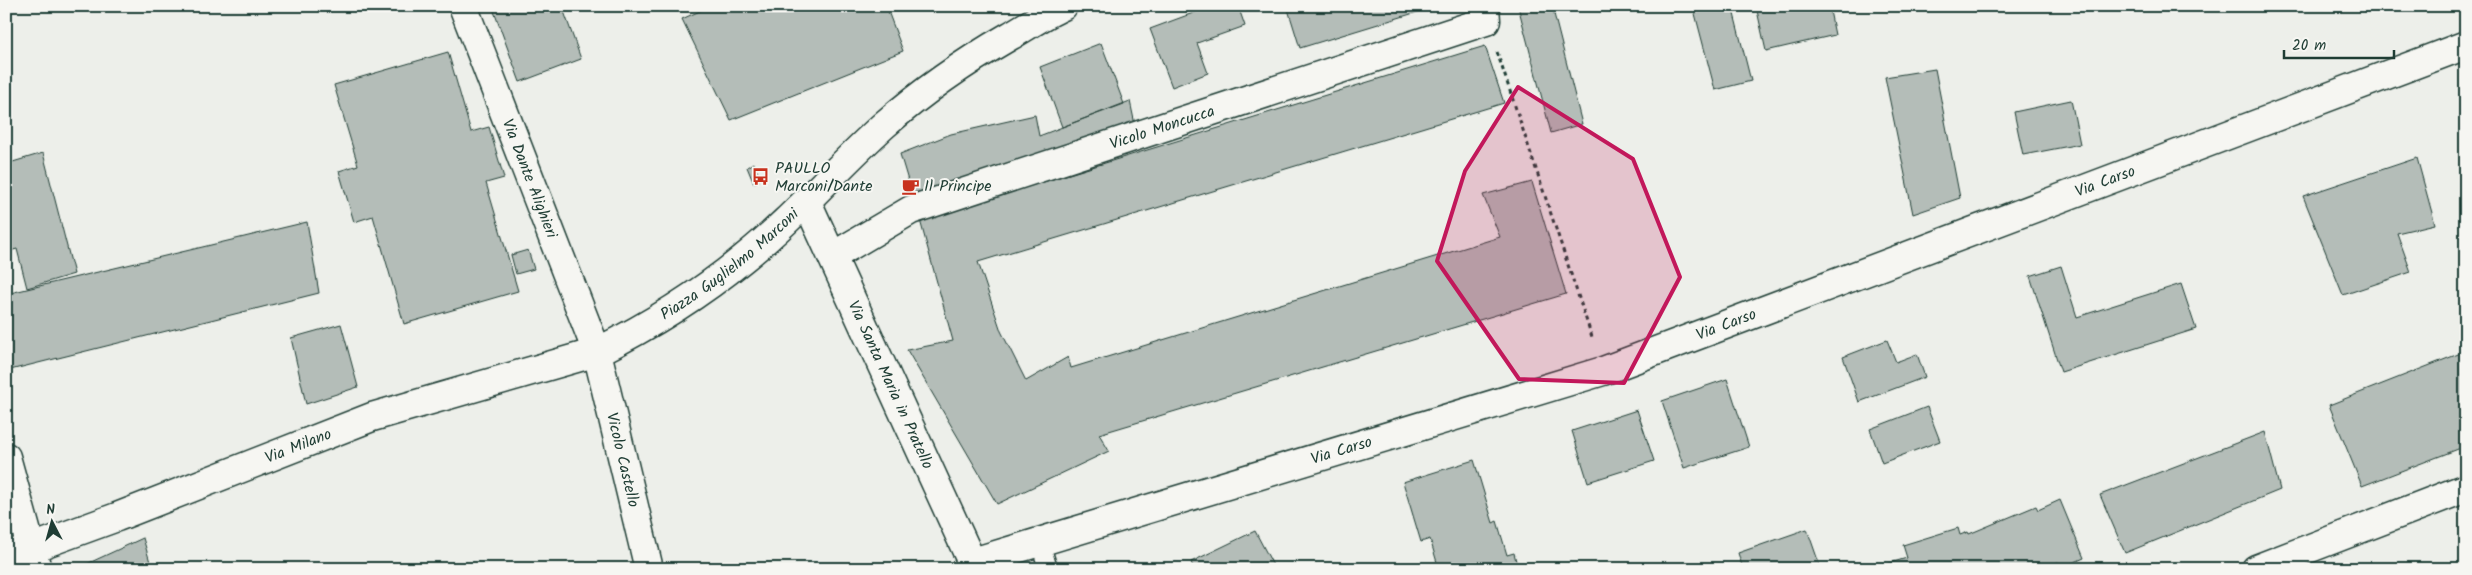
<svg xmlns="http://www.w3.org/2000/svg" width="2472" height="575" font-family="Kalam,sans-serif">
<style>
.building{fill:#b4bdb8;stroke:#1f3d34}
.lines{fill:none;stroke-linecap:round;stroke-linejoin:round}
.service-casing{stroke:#1f3d34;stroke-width:21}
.minor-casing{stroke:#1f3d34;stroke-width:31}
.tertiary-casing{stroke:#1f3d34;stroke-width:31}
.path{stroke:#1f3d34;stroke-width:3;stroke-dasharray:4 4;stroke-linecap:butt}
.service{stroke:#f6f6f2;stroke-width:18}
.minor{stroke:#f6f6f2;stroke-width:28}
.tertiary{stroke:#f6f6f2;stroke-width:28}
.marked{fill:#c2185b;fill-opacity:0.2;stroke:#c2185b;stroke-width:4;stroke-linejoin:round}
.labels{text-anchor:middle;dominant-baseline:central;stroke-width:4;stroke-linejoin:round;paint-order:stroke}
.street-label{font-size:16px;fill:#1f3d34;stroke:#f6f6f2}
.poi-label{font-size:16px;fill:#1f3d34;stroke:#f6f6f2;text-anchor:start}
</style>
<rect width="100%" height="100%" fill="#edefea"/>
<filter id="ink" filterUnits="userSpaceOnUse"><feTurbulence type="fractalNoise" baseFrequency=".02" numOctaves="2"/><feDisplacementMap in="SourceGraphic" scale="10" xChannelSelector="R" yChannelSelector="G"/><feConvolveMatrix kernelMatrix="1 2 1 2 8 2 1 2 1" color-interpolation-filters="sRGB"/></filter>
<g filter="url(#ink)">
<path class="building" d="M492 6H562L581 59 520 82Z
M711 6H886L903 51 731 120 682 19Z
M1212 6H1238L1245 26 1197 43 1208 73 1172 87 1150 29Z
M1287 6H1437L1300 48Z
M1518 6H1552L1582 124 1551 133Z
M1693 6H1732L1751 81 1715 90Z
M1756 6H1829L1835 35 1766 51Z
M1101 43 1124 104 1062 127 1040 67Z
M1485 46 1504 103 978 262 1001 331 1026 381 1068 357 1071 368 1500 237 1483 195 1532 182 1566 294 1099 434 1109 451 997 504 907 350 953 341 920 220Z
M448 52 471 132 489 127 504 178 486 183 518 291 404 324 373 216 354 222 339 171 358 165 334 85Z
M1935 69 1960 198 1913 214 1885 77Z
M2071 100 2080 144 2023 155 2014 112Z
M1130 101 1137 134 912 194 900 154 951 134 1035 115 1039 136Z
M43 153 74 274 27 288 17 249 6 252V164Z
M2417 158 2435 224 2397 233 2411 272 2343 295 2303 196Z
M753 163 761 179 754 184 747 167Z
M307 222 319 293 6 371V294Z
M528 250 534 269 516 274 511 255Z
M2061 266 2077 317 2181 284 2196 329 2061 372 2030 276Z
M341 324 358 387 306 404 291 338Z
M1887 340 1896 362 1917 354 1925 377 1859 402 1843 357Z
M2466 351V446L2362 486 2329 405Z
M1727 379 1749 447 1684 468 1662 401Z
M1927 407 1940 441 1882 463 1870 429Z
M1637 410 1654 461 1588 482 1572 431Z
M2265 432 2280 490 2125 553 2100 495Z
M1474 460 1493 523 1497 521 1507 555 1514 553 1518 569H1439L1430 539 1421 542 1403 482Z
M2060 500 2084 558 2061 568 2058 562 2043 569H1884L1883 565 1907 558 1903 545 1958 528 1960 535 1968 532 1969 534 2036 506 2038 510Z
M1807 529 1821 569H1743L1738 553Z
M1255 531 1275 569H1194L1191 562Z
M143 538 152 569H76Z"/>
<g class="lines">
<defs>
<path id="service" d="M1040 542 1048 569"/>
<g id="minor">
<path id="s1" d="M463 6 597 352 649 569"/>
<path id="s2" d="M807 202 975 569"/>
<path id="s3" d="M833 256 911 210 1486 21 1485 6"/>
<path id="s4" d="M973 562 1603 371 2466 45"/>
<path d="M2256 569 2466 488"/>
</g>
<g id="tertiary">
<path d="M6 457 37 569"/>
<path id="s5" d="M6 555 32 548 117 517 372 417 597 352C649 326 699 295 744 258 794 218 836 168 884 125 923 91 965 62 1010 36 1027 26 1045 14 1063 6"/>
</g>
</defs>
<use href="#service" class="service-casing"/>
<use href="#minor" class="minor-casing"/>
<use href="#tertiary" class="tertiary-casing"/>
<path class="path" d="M1497 52 1593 340"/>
<use href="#service" class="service"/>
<use href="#minor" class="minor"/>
<use href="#tertiary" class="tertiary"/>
</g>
</g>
<path class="marked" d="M1518 87 1633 159 1680 277 1624 383 1519 379 1437 261 1465 171Z"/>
<defs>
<symbol id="bus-bare" viewBox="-9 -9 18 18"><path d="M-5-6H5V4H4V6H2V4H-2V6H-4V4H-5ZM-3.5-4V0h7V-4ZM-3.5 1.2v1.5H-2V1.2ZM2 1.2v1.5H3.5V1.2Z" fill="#c8321e" stroke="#f6f6f2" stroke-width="2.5" paint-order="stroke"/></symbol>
<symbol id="cafe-bare" viewBox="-9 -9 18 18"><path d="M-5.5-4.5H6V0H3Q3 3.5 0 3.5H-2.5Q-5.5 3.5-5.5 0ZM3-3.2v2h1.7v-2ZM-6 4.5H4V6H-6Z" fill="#c8321e" stroke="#f6f6f2" stroke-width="2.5" paint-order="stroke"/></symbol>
</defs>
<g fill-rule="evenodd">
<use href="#bus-bare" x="748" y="164" width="25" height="25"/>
<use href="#cafe-bare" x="898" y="174" width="25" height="25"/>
</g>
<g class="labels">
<g class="street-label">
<text stroke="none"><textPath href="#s3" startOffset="355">Vicolo Moncucca</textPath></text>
<text stroke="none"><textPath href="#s1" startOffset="185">Via Dante Alighieri</textPath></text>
<text stroke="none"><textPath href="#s4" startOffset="1195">Via Carso</textPath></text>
<text stroke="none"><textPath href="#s5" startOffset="785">Piazza Guglielmo Marconi</textPath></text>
<text stroke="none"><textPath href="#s4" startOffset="790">Via Carso</textPath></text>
<text stroke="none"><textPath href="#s2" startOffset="201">Via Santa Maria in Pratello</textPath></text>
<text stroke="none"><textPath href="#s5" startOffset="312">Via Milano</textPath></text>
<text stroke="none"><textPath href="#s4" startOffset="385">Via Carso</textPath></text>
<text stroke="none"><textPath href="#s1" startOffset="482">Vicolo Castello</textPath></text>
</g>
<g class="poi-label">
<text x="775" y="168">PAULLO<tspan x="775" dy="18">Marconi/Dante</tspan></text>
<text x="924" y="186">Il Principe</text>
</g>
</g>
<rect width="2472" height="575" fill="none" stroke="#f6f6f2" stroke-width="25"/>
<rect x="12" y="12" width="2447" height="550" fill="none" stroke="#1f3d34" stroke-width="2" filter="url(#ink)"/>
<g transform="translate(52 522) rotate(354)" stroke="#f6f6f2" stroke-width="4" paint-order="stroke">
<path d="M0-4L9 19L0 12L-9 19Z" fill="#1f3d34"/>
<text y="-8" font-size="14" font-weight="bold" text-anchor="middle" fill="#1f3d34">N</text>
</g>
<path d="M2284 50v8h110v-8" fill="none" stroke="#1f3d34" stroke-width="2.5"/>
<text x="2292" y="50" font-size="15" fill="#1f3d34" stroke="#f6f6f2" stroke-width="4" paint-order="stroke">20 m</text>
</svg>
